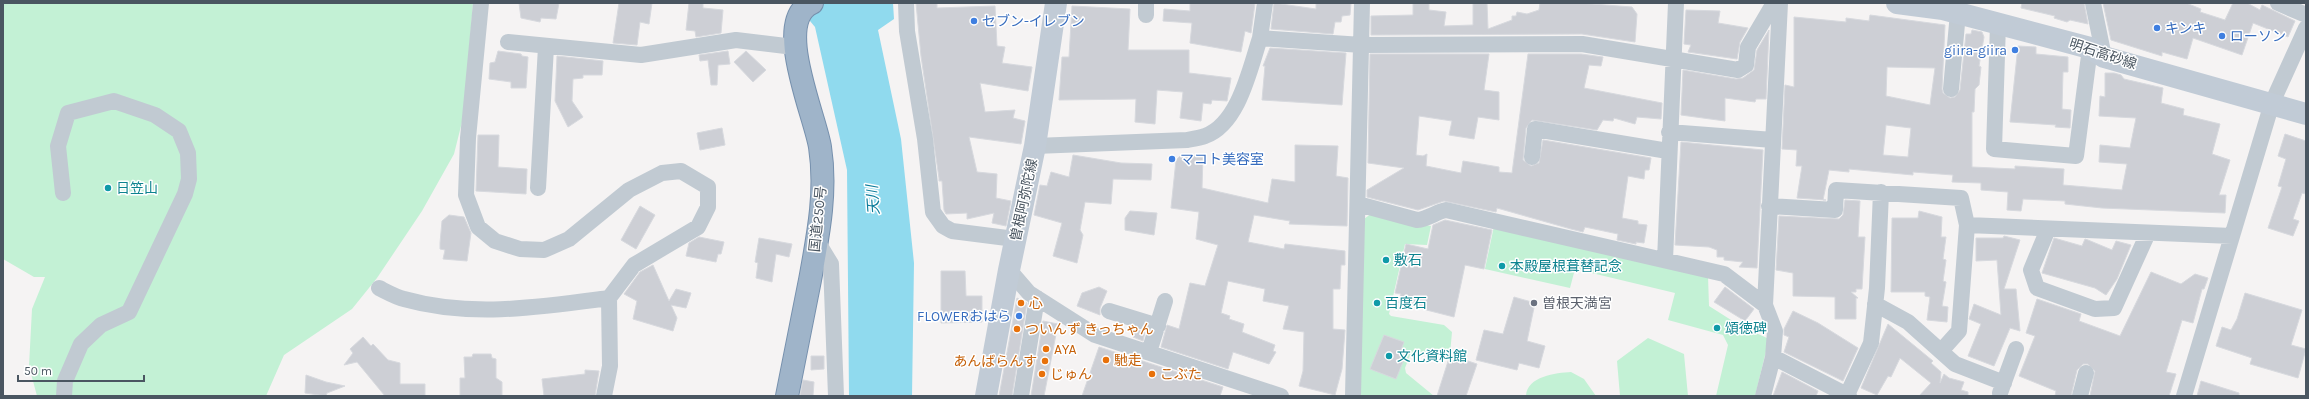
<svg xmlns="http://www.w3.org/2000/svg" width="2309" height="399" font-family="Karla,'Noto Sans JP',sans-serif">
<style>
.green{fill:#c3f1d5}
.water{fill:#90daee}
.building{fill:#cdcfd5;stroke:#d7d9de;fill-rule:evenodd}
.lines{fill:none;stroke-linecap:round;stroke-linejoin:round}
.trunk-casing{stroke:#7690ad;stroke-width:24}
.minor{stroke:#c1cad2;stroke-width:16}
.secondary{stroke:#c1cbd6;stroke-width:22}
.trunk{stroke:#9fb4c9;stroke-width:22}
.shop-dot{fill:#3f7fe0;stroke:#fff;stroke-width:1.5}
.culture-dot{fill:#0f9aa8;stroke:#fff;stroke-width:1.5}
.food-dot{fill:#e8710a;stroke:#fff;stroke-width:1.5}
.worship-dot{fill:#6b7280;stroke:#fff;stroke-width:1.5}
.labels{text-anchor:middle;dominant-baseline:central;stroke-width:3;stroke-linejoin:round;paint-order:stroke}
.shop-label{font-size:14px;fill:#366cbe;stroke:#fff;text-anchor:start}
.street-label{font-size:14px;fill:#4a5661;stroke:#fff}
.culture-label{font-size:14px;fill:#0d838f;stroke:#fff;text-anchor:start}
.food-label{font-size:14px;fill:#c56008;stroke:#fff;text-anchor:start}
.worship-label{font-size:14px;fill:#5b616d;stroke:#fff;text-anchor:start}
.water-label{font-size:15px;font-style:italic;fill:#0c7c9b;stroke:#fff}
</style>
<rect width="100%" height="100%" fill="#f5f3f3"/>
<path class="green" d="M3 3H473L464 114 454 154 422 211 377 278 352 309 284 355 266 396H37L29 366 32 309 45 277H34L3 259Z
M1372 213 1431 226 1427 245 1405 244 1389 314 1391 316 1444 325 1452 332 1450 354C1438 360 1423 349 1410 355L1405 368 1406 373 1434 396H1360L1364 219Z
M1494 226 1708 276 1709 306 1739 325 1769 339 1755 396H1716L1728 345 1723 335 1668 320 1675 293 1575 269 1570 288 1485 269Z
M1648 338 1684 354 1688 396H1620L1617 361Z
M1571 372 1584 379 1596 396H1526C1527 376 1556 373 1571 372Z"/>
<path class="water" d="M810 3H893L894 19 878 30 901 139 914 263 912 396H849L847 170 815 27 810 21Z"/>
<path class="building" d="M519 3H559L556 19 541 18 540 22 521 18Z
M619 3H652L649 24 640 22 637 45 613 43Z
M689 3H703V8L723 10 721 33 696 37 695 31 686 30Z
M916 3H937V8L995 6 997 46 1005 47 1002 63 1032 67 1028 91 980 83 985 112 1015 110 1013 118 1025 121 1021 144 969 137 977 172 997 174 996 198 1011 201 1006 226 992 223 994 213 967 219V213L946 214 944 210 942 181H939V178L921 56Z
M1190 3H1255L1251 33 1245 31 1241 52 1190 43 1192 23 1163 21 1164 9 1190 11Z
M1274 3 1316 9V3H1351L1350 15 1342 16 1341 22H1335L1333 34 1271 29Z
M1413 3H1429V10L1446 12 1444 26 1473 25V3H1487L1488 29 1512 20V16H1516L1517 12 1527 14 1539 10 1540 3H1579L1632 7 1637 14 1635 42 1582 34 1371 35V16L1413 15Z
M2022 3H2084L2088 24 2070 20 2067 22 2054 18 2055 16 2021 8Z
M2103 3H2186L2201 9 2200 12 2225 20 2233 3H2247L2260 10 2262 5 2295 21 2288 37 2253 23 2242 55 2193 38 2187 59 2162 52V56L2111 40Z
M1072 6 1130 9 1128 50H1189V73L1231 78 1227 101 1212 100 1211 104 1203 103 1201 121 1180 118 1183 92 1157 90 1155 124 1135 122 1136 99 1059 100 1062 57H1069Z
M1686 10 1720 11 1718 23 1748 28 1740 42 1737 59 1688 52 1691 45 1684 44Z
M1870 15 1945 25 1942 89 1943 93 1950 98 1955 97 1960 90 1966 34H1971L1972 30 1982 32 1984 37 1979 66 1981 67 1979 85 1975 89 1974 112H1972V167L2015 169V166L2064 169 2063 185 2122 190 2127 164 2099 162 2100 145 2130 148 2136 118 2099 116 2100 96 2105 97V73H2114L2121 75 2124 79 2163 88 2161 103 2184 109 2183 115 2220 124 2212 154 2230 160 2219 195H2226L2225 213 2102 208 2065 204V201L2023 199 2021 211 2007 210 2008 192 1981 190V183L1952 182 1953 175 1913 172V175L1849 169V172L1829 170 1823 200H1826L1797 198 1802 166H1796L1797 150 1782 149 1785 85 1794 87V17L1846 22V18L1869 21ZM1887 67 1935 68 1930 105 1886 96ZM1886 125 1911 128 1908 157 1883 155Z
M1769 30 1766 99H1756L1755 102 1725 98V121L1681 115 1683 70 1736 79 1743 78 1754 70 1757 50Z
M2018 46 2036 47V54L2068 57V72H2063L2062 109 2071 110 2070 128 2055 127 2056 125 2010 122Z
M1270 48 1346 53 1342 105 1262 100 1265 66H1263Z
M498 51 521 54 522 56 528 57 526 88H511V82L489 79 490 63 495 62Z
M728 51 730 64 718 65 717 85H711L708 60 700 61 699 55Z
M746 51 766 70 753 82 734 62Z
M1370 54H1489L1484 90 1499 92V120L1478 117 1474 139 1449 135 1452 121 1419 116 1416 155 1423 156 1427 154 1426 166 1461 173 1463 161 1499 167V172L1512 173 1528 54H1581L1603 57 1601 66 1589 65 1584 88 1662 103 1661 119 1637 117 1635 124 1614 118 1613 121 1603 120 1597 130 1532 120 1526 128 1523 160 1531 166 1539 163 1543 140 1651 158 1649 170H1645L1644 179 1628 176 1622 218 1638 221V224L1647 225 1644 243 1636 242V244L1617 240 1618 234 1585 227 1583 232 1571 229 1497 208 1496 212 1444 201 1418 210 1367 197V190L1404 168 1368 163Z
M557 56 603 61 602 75H583V78L573 79 572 101 583 117 568 127 555 101Z
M722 128 725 145 700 150 697 133Z
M2285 134 2306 141V194L2302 193 2293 219 2299 221 2293 236 2268 228 2282 187 2278 186 2286 159 2278 156Z
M478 135H499L498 167 527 169 526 194 476 191Z
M1681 142 1763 150 1757 268 1739 267 1743 262 1724 260V257H1717V250L1709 247 1675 245Z
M1295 145 1338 146 1336 176 1348 178 1347 226 1289 224 1290 221 1254 215 1248 242 1284 249 1285 244 1345 251V265H1341L1340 289H1333V329L1345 330 1342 369 1335 395 1299 386 1303 371 1304 332 1283 329 1289 306 1263 301 1265 289 1228 281 1221 313 1230 316 1229 319 1244 324 1242 332 1275 345 1273 351 1276 352 1269 364 1233 352 1228 369 1161 347 1167 325 1179 329 1190 283 1205 286 1218 245 1196 239 1199 212 1171 208 1176 160 1180 156 1203 155 1202 188 1268 203 1272 179 1295 182Z
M1073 155 1121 163 1152 164 1151 180 1113 179 1111 204 1085 202 1080 230 1083 235 1077 263 1053 256 1062 223 1034 215 1040 185 1047 186 1051 172 1069 177Z
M1845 200 1860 201 1858 237H1865L1862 289H1856V292H1851L1858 298H1856V319H1835V297L1793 296V273L1776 270 1779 216 1839 219 1843 215Z
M640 206 655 215 636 249 621 240Z
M1130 211 1157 213 1154 235 1125 230V218Z
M1919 211 1942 217 1941 237H1946L1943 259 1946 260 1943 281 1946 282 1942 306 1948 307 1947 322 1927 320 1930 297 1925 296V292H1891L1892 218H1918Z
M449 215 464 217 471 233 467 261 443 259 445 250 440 249V243L442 221Z
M1445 220 1492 230 1484 269 1465 265 1454 317 1399 303 1401 294 1395 293 1406 244 1428 249 1433 225Z
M2004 236 2020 240 2004 289H2016L2020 331 2010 328 1994 366 1968 356 1981 324 1969 319 1974 304 2001 315 1997 260 1976 261V238H2003Z
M699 237 724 242 721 254H718L716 262 686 256 689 243Z
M759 238 792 244 789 257 776 254 772 282 756 278 758 263 755 262Z
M2054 238 2082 246 2085 239 2088 240 2112 250 2116 241 2131 245 2117 279 2106 295 2095 288 2042 273Z
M653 265 669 301 676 289 691 293 686 308 671 305 677 318 673 331 633 319 637 301 624 294 640 272Z
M941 271H965L966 296H982V322L941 323Z
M2151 272 2181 284 2195 274 2208 278 2204 289H2202L2193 323 2182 320 2166 372 2176 374 2169 396H2090L2095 371 2088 364H2083L2077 370 2071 396H2055L2056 391 2019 376 2035 336 2026 333 2037 299 2081 314 2079 321 2120 336Z
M1099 287 1107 291 1100 308V315L1077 306 1082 293Z
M1725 287 1754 309 1745 321 1714 302Z
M2245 293 2302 310 2291 345 2306 349 2298 378 2250 364 2252 358 2216 346 2222 327 2231 330 2237 319Z
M1514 297 1535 303 1527 341 1545 346 1539 368 1519 363 1517 370 1476 360 1484 330 1503 334Z
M1017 298 1027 303 1012 396H999Z
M1793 311 1818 323 1858 348 1843 381 1784 352 1789 337 1784 335V329Z
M1043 321 1058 324 1044 396H1031Z
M1888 324 1933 361 1931 363 1941 372 1940 383 1944 374 1949 378 1964 382 1961 390 1968 392V396H1919L1931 383 1900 358 1891 377 1888 376 1877 395 1861 388Z
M1135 329 1145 332 1143 341 1133 337Z
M1384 335 1404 342 1399 355 1405 357 1396 379 1370 369Z
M363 337 371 346 373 344 388 360 400 363V384H425V396H385L357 362 344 365 353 353 350 349Z
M1099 347 1223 387 1220 396H1082Z
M473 354H491L492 358 496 359V378L502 382V396H460V378H465L464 357H472Z
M1450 355 1477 364 1466 396H1437Z
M811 356H824V369L811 370Z
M585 370 599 371 595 396H544L542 379 585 374Z
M1782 372 1818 391 1816 396H1773Z
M306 375 326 382 345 386 327 393 326 396 305 393Z
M803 380 814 382 813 396H800Z
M2201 381 2239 393V396H2197Z"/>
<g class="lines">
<defs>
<path id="trunk" d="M787 396C795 357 802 319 810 280 818 236 827 192 820 147 815 115 772 20 812 3"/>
</defs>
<use href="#trunk" class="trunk-casing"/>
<path class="minor" d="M481 3 468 138 466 195 478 227 495 241 520 249 544 250 569 239 629 190 662 173 681 171 708 187V207L698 227 634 265 609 298 610 366 604 396
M906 3 907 31 925 139 933 212 943 226 952 231 1015 239
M2093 3 2104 57
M2278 3 2306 15
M1146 15V3
M1998 24 1994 149 2076 156 2090 48
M1260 38 1265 3
M508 42 641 55 736 40 794 47
M1951 89 1958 13
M1669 132 1773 140
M1035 146 1187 140C1193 139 1200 138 1205 136 1239 124 1250 68 1260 38L1362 45 1582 44 1738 70 1746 65 1748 47 1774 3
M1532 157 1535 129 1668 151
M538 188 546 47
M63 193 58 146 68 113 114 101 155 115 179 131 188 153 189 179 185 194 129 312 101 325 81 344 65 381 64 396
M1358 204 1417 220C1428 219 1436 212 1446 210L1724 274 1765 305
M1769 206 1835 210 1836 190 1961 198 1967 225 2232 236
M2048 229 2031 270 2037 288 2095 309 2114 308 2148 233
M817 241 831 264 836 396
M1665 260 1676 3
M1009 270 1029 293 1095 335 1281 396
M379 288C387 292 396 297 404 299 471 318 541 307 609 298
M1875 304 1908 322 1955 364 2004 383
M1109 311 1158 326
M1942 350 1959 331 1967 225
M1149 352 1165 301
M1773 357 1849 396
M2000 393 2016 349
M1847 395 1871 343 1877 288 1881 192
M1021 396 1037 298
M1353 396 1362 3
M1763 396 1773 357 1775 331 1765 305 1780 3
M2080 396 2086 373
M2184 396 2272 103 2306 28"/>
<path class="secondary" d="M1897 3 1943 9 2090 48 2104 57 2306 114
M986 396 1009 270 1035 146 1056 3"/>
<use href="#trunk" class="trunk"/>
</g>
<g class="shop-dot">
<circle cx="974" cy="21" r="4"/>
<circle cx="2157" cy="28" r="4"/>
<circle cx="2222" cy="36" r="4"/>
<circle cx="2015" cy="50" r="4"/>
<circle cx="1172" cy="159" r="4"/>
<circle cx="1019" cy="316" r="4"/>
</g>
<g class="culture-dot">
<circle cx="108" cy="188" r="4"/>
<circle cx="1386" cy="260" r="4"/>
<circle cx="1502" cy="266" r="4"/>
<circle cx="1377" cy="303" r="4"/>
<circle cx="1717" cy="328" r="4"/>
<circle cx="1389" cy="356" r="4"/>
</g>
<g class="food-dot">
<circle cx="1021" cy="303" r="4"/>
<circle cx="1017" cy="329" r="4"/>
<circle cx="1046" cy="349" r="4"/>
<circle cx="1106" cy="360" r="4"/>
<circle cx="1045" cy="361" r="4"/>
<circle cx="1042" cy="374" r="4"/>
<circle cx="1152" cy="374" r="4"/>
</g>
<circle class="worship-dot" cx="1534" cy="303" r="4"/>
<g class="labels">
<g class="shop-label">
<text x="982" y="21">セブン-イレブン</text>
<text x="2165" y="28">キンキ</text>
<text x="2230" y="36">ローソン</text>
<text x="2007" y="50" text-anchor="end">giira-giira</text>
<text x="1180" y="159">マコト美容室</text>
<text x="1011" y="316" text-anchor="end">FLOWERおはら</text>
</g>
<g class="street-label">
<text transform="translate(2103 54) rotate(18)">明石高砂線</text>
<text transform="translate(1024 200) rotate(-78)">曽根阿弥陀線</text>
<text transform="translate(818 219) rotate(-84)">国道250号</text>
</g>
<g class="culture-label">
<text x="116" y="188">日笠山</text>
<text x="1394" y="260">敷石</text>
<text x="1510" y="266">本殿屋根葺替記念</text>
<text x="1385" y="303">百度石</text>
<text x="1725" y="328">頌徳碑</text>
<text x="1397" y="356">文化資料館</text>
</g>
<g class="food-label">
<text x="1029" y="303">心</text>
<text x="1025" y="329">ついんず きっちゃん</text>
<text x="1054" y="349">AYA</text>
<text x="1114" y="360">馳走</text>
<text x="1037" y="361" text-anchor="end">あんばらんす</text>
<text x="1050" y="374">じゅん</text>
<text x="1160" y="374">こぶた</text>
</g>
<g class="worship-label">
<text x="1542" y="303">曽根天満宮</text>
</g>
<g class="water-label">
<text transform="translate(873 200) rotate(-94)">天川</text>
</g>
</g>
<rect width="2309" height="399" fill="none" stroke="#4a5661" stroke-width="8"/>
<path d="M18 375v6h126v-6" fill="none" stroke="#4a5661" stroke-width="2"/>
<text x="24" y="375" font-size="12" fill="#4a5661" stroke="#ffffff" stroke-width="3" paint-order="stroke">50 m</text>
</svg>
